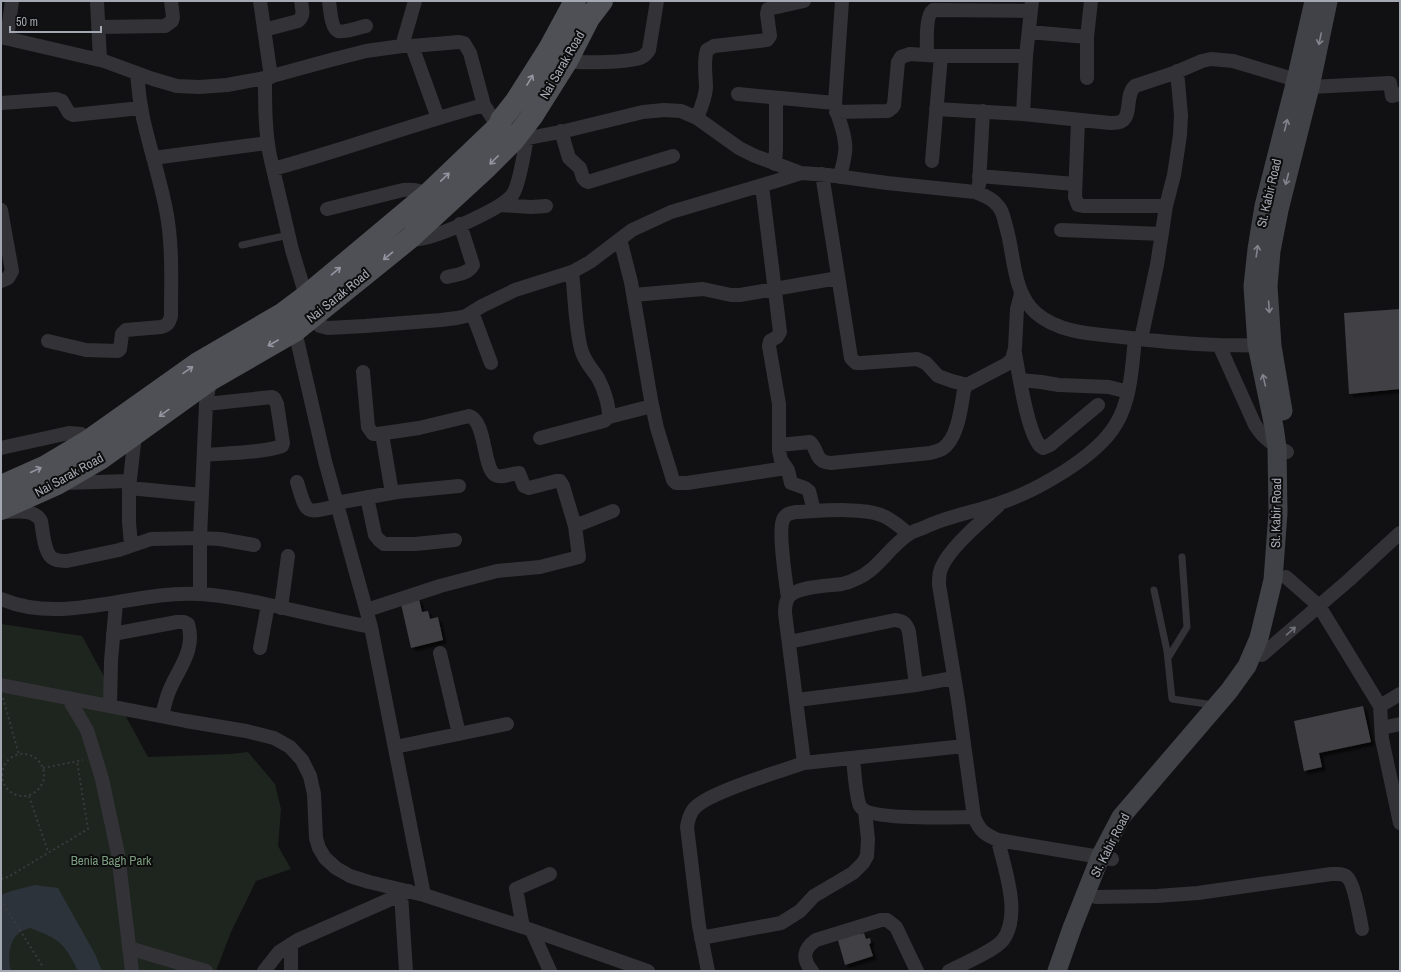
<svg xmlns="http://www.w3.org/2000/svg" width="1401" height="972" font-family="'Archivo Narrow',sans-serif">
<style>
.green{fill:#1e251f}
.water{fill:#2c333a}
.building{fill:#404145;filter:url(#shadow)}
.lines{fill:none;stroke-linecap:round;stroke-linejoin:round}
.path{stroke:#393a3e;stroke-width:2;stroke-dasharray:2 3;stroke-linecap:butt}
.lane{stroke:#333337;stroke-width:7}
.street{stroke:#333337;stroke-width:14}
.secondary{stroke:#414247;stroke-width:19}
.primary{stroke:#4f5056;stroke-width:22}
.oneway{stroke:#81848d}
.oneway2{stroke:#9396a0}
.oneway3{stroke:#71737b}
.labels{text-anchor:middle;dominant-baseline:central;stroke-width:4;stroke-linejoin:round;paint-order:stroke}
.street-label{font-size:13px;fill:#a4a8b2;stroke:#0c0c0d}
.park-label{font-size:13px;fill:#7c9c7f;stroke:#0c0c0d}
</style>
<defs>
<filter id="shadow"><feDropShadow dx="3.5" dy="3.5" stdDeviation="1" flood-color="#0009"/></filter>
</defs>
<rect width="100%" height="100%" fill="#111113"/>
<path class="green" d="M1 624 82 636 148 757 231 754 248 752 275 784 281 809 278 846 291 869 256 881 231 932 216 971H1Z"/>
<path class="water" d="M35 885 58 888 95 954 102 971H78C64 942 59 939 30 928 26 929 21 931 18 934 8 942 8 960 11 971H1V895L11 891Z"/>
<path class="building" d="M1400 309V389L1349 394 1344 313Z
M419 599 422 612 428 611 430 619 438 617 443 640 411 648 401 604Z
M1363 706 1371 742 1319 753 1322 767 1304 771 1294 721Z
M860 930 861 934 864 933 866 939 870 938 871 943 869 944 873 956 845 965 837 937Z"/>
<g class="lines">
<path class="path" d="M3 698 19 755
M2 775a21 21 0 1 1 42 0a21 21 0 1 1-42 0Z
M43 768 83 760
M29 796 48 852
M1 879 8 877 88 829 77 761
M1 900 43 967"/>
<path class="lane" d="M242 245 289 235
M1154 590 1167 651 1172 699 1214 705
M1168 658 1187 627 1182 557"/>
<path class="street" d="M97 1 100 60
M260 1 271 77
M329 1C330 8 331 28 338 31 343 33 360 27 366 26
M98 27 165 26 172 21 173 17 171 1
M264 30 298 21C305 15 302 9 301 1
M1029 32 1087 37
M1 37 104 61 153 79 177 86 199 87 227 85 265 78 327 61 366 51 402 46 415 1
M7 38 12 1
M402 46H412L438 118
M412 46 459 42 464 43 470 53 484 105 495 122 505 127
M927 55C927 45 925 16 933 10L1031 11
M567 61C581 63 630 63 642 57 646 55 647 53 649 50L657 1
M265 78C265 105 265 131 270 156L292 250 306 296
M1087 78V37L1091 1
M1310 87 1390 83 1392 96 1400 94
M738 94 835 103
M1 103 56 99 62 101 69 113 73 115 141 108
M936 109 1023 114 1026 56
M836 112 888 111 892 108 894 105 898 62 901 57 910 54 941 56
M1023 114 1110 123C1113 123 1119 123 1122 121 1132 115 1125 94 1135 86L1174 73 1202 61 1211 59 1233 61 1296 80
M697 118C701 108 705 99 706 88 706 77 703 61 707 50L714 46 767 40 770 36 767 14 768 9 804 1
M1078 120 1075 197 1078 205 1083 206H1166
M561 131 569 158 580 168 583 178 586 181 588 182 673 156
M513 141 565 131 643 112 664 110 681 111 697 118 739 148 755 156 801 173 828 175 887 183 975 192C984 195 993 199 998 206 1002 210 1004 218 1005 223 1015 252 1011 291 1036 313 1059 333 1093 334 1122 337 1154 341 1186 344 1218 345 1234 345 1250 345 1266 346
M153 158 267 143
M932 161 941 56H1026L1032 1
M775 164 776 149V98
M273 169C344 150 413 124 484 105
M822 174 851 358 856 363H861L917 359 926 363 938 376 952 381 967 385
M979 176 1075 184
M840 177C842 166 847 154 845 143 844 129 837 117 835 103L842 1
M979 185 983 111
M762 186 780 332 777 337 770 341 769 346 779 404V451L781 460 788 470 791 483 805 488 809 491 814 511
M500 205 531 207 546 206
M327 209 403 190C415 189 422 191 432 197
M1 210 12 271 8 278 1 281
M1061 230 1162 234
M410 238C413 239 416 240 419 239 437 237 503 209 513 194 520 183 524 152 527 138
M620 239 631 282 651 400 657 428 673 480 676 483H687L786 468
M447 277C455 275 469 274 473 265L460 224
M633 295 703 289 731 295H740L838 278
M472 312 491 363
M312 317 316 322 320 326 328 328 365 326 441 320 457 318 466 316 482 306 515 290 572 272 590 262 632 230 671 212 776 181 801 173
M295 331 325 461 371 627 424 895
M1141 339 1157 265 1166 206 1174 175 1180 135 1181 115 1177 71
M48 341 86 350 118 351 120 349 122 334 126 330 161 327C168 325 169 323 171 316 171 281 173 245 166 210 160 179 150 149 143 118 140 103 138 88 137 73
M1219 345 1255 425C1265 440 1272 444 1287 452
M1015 353C1019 375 1027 431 1040 446L1043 448 1050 445 1098 405
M363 372 368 427 373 434H378L419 428 469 416C486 420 483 468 495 475 502 479 512 473 519 473L524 486 529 488 556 481H560L563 486 575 526 579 557 540 567 497 571 440 586 367 610
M1020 380 1041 382 1059 385 1109 387 1128 392
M609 417 652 406
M382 434 392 493
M540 438 604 421 609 417C609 405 604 389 598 378 591 367 585 363 581 349 575 325 575 298 572 272
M779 445 810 442C819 450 814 462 831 463L930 453C934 452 938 451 942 449 958 439 961 408 964 390L967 385 1007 364 1012 359 1015 348 1017 309 1021 294
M1 448 69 433 81 434 88 441
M204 455C224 453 264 453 282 446L283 443 277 404 274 398 272 397 206 404
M297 482C307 514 304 514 337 506
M63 483 129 481
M129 488 202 495
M367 497 375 535 379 540 384 544H415L455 540
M336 503 397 492 459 486
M998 506C982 521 945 551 940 572 939 576 939 581 939 585L958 700 974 817C980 831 984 834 998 840L1112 859
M1 512C14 512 34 508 41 521 43 531 44 555 54 559 58 561 63 561 67 561L119 550 151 539 200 538 220 539 254 545
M575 526 613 511
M131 545 129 522V488L135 435
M1286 577 1319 606 1380 706
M200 594V538L206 404 210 380
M788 598C786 583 778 531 783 520 785 514 790 513 796 512 818 511 862 507 881 515 892 519 900 527 909 534
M1 599C66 626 132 590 199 594 220 595 241 599 261 603 298 611 334 620 371 627
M281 608 288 556
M113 634 177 622H184L188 624C196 649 179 668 170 689 166 698 164 707 162 716
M789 642 895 620C904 621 907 624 909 632L916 685
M260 648 268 605
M440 653 459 734
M1262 655 1349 580 1400 533
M1 685 186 721 246 731 274 738 290 747 302 760 310 776 314 794 316 838 319 848 325 858 336 868 350 876 369 882 424 895 523 927 648 971
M1400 694 1380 706 1382 739 1400 823
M68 698 87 730 102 779 118 854 132 971
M797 700 916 685 953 678
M110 706 111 661 116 603
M1382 728 1400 724
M395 747 507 724
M853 758C854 768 856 798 860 806 868 821 956 817 974 817
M804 763 964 746
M401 894 406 971
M1096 897 1157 896 1198 893 1331 874C1336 874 1343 873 1347 877 1354 882 1360 919 1362 929
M523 927 516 889 550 874
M532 931 550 971
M701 938 781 923 800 911 814 896 853 873 863 863 867 856 868 839 865 811
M291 944V971
M129 948 206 971
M264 971 279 952 298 940 409 891
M708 971 699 926 687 827C688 821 689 815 693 810 704 793 782 771 804 763L785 613C785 608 785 603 788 598 795 586 828 586 842 584 847 583 852 581 856 579 878 570 889 547 909 534 913 531 918 530 923 528 947 516 975 512 1000 503 1036 491 1097 457 1116 424 1131 400 1132 366 1135 339
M812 971C802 959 803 949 816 940L881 920H887L896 927 917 971
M949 971C963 964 994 951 1003 940 1022 914 1004 868 998 840"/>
<path class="secondary" d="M1283 411 1272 346 1268 286 1271 251 1279 210 1310 87 1328 1
M1057 971 1072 928 1101 855 1121 817 1229 691 1247 666 1259 638 1273 580 1278 513 1277 447 1274 427 1257 345 1253 286 1257 249 1264 206 1296 80 1314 1"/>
<path class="primary" d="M1 486 46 466 88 441 198 363 282 314 306 296 428 194 500 125 501 120 516 101 549 49 575 1
M1 509 57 484 100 459 210 380 295 331 410 238 485 169 513 141 533 115 567 61 589 18 602 1"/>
</g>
<defs><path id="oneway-shaft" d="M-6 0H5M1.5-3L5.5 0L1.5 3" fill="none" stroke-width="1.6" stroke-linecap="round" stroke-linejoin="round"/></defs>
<g class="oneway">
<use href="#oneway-shaft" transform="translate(1320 39) rotate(102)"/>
<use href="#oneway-shaft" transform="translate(1286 125) rotate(-76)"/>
<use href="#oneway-shaft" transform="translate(1287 179) rotate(105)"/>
<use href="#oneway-shaft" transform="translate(1257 251) rotate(-82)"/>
<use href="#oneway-shaft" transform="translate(1269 307) rotate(86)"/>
<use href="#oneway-shaft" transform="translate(1264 380) rotate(-103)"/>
</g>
<g class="oneway2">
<use href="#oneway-shaft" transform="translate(530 80) rotate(-59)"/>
<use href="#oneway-shaft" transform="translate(494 160) rotate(135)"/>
<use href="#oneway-shaft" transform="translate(445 177) rotate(-44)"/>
<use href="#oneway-shaft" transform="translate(388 256) rotate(140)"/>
<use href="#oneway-shaft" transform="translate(336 271) rotate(-40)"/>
<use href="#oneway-shaft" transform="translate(273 343) rotate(150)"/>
<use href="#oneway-shaft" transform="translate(188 370) rotate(-35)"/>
<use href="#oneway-shaft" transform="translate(164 413) rotate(144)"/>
<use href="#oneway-shaft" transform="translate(36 470) rotate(-25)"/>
</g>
<use class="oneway3" href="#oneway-shaft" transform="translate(1291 631) rotate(-41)"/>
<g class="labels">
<g class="street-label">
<text transform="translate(562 65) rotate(-60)">Nai Sarak Road</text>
<text transform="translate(1269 193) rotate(-77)">St. Kabir Road</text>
<text transform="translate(338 296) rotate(-39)">Nai Sarak Road</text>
<text transform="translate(69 475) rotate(-29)">Nai Sarak Road</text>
<text transform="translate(1276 513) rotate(-89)">St. Kabir Road</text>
<text transform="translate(1110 845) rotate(-63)">St. Kabir Road</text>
</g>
<g class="park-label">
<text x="111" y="860">Benia Bagh Park</text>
</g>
</g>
<rect width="1401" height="972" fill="none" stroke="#a4a8b2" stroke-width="4"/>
<path d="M10 26v6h91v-6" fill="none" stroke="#a4a8b2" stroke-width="2"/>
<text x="16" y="26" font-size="12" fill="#a4a8b2" stroke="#0c0c0d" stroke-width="3" paint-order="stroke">50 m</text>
</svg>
